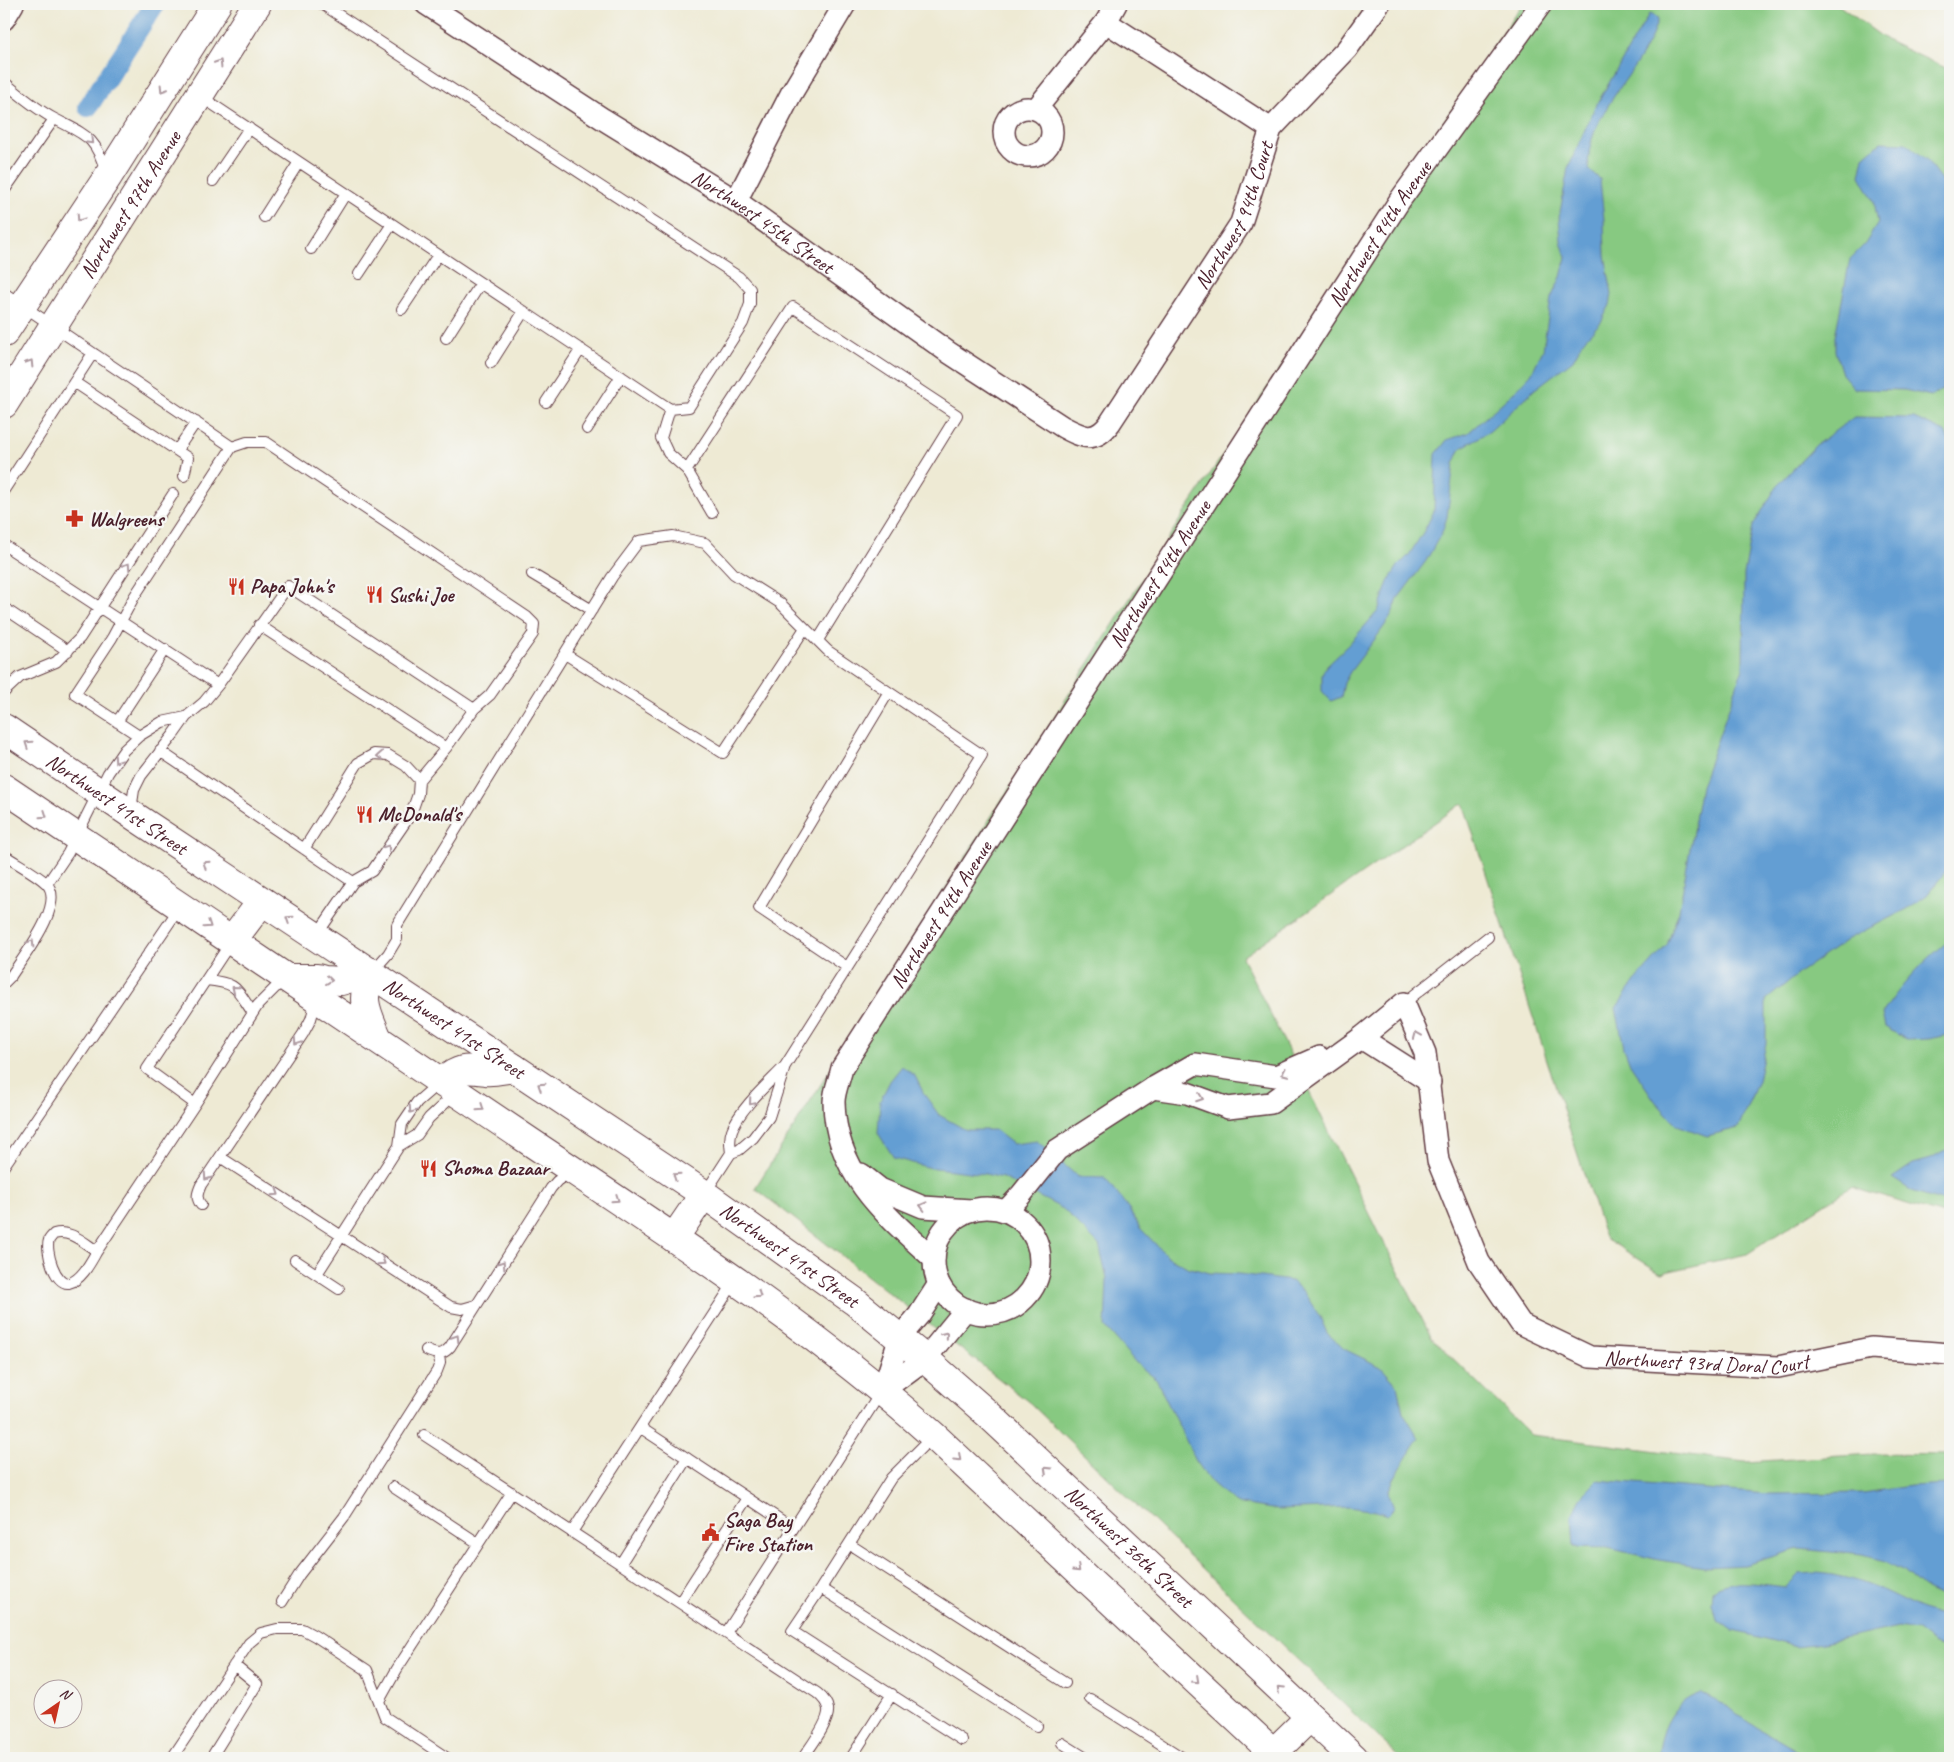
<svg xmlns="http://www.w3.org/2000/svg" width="1954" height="1762" font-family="Caveat,sans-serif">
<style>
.green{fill:#87c981;stroke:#687456}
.water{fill:#639ed3;stroke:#565e7f}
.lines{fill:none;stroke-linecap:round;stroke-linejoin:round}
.canal{stroke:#639ed3;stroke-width:20}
.lane-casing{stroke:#633d44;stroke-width:12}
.street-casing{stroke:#633d44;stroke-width:24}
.secondary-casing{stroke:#633d44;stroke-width:30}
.primary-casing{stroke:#633d44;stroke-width:30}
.lane{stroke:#fff;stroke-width:10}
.street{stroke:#fff;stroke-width:21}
.secondary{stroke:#fff;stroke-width:28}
.primary{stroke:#fff;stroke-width:28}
.oneway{stroke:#ae9aa0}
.labels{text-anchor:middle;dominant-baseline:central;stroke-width:5;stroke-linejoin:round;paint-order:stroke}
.street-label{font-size:21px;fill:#4a1f2b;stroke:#f6f6f2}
.poi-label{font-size:21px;font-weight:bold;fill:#4a1f2b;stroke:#f6f6f2;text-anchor:start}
</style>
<rect width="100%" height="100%" fill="#f6f6f2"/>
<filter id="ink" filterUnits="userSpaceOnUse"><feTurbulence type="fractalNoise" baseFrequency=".02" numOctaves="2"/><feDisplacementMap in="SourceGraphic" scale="10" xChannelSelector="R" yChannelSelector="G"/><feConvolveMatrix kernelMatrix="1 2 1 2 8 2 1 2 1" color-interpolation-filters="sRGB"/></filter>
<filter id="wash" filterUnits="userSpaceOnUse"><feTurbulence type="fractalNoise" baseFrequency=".0096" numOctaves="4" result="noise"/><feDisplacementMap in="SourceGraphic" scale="20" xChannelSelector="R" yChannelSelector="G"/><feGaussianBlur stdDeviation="1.12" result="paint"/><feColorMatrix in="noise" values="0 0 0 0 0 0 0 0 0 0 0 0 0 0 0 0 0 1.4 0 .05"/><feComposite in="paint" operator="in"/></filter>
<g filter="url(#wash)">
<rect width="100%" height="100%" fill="#eeead4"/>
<path class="green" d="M1522 4H1837L1888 41 1950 70V1217L1851 1187 1747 1254 1661 1273 1605 1238 1463 803 1242 957 1431 1337 1531 1435 1745 1462 1873 1454 1950 1455V1758H1400L1030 1403 755 1188 1183 515Z"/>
<path class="water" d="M1649 14 1658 18C1646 70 1582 115 1589 170L1600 179 1604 220 1605 255 1612 294 1610 305 1601 322 1584 340 1573 360 1535 389 1490 431 1461 448 1454 464 1447 517 1443 530 1426 561 1399 597 1390 618 1378 635 1350 672 1344 683 1341 697 1331 701 1322 691V675L1326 666 1349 644 1378 611 1388 582 1398 566 1409 555 1424 531 1434 511 1436 454 1447 440 1468 433 1513 393 1531 374 1543 350 1551 298 1561 277 1566 257 1561 241 1559 218 1568 168 1594 109Z
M1881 142 1906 143 1926 159 1950 192V372L1946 374 1942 390 1931 396 1904 390 1855 389 1842 374 1835 351V337L1850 259 1865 244 1878 223 1874 201 1860 176 1864 157Z
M1854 417 1914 418 1945 432 1950 443V866L1927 895 1907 909 1848 939 1799 973 1766 1000V1044L1758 1081 1738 1128 1707 1136 1677 1125 1655 1101 1630 1064 1624 1048 1616 1008 1635 981 1667 945 1679 911 1701 786 1743 668 1744 575 1753 526 1777 486 1816 445Z
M1950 940V1031L1947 1035 1929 1039 1907 1040 1885 1027 1882 1014C1900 986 1924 960 1950 940Z
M902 1066 915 1076 924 1094 939 1115 966 1130H995L1013 1144 1037 1141 1078 1177 1105 1178 1129 1209 1140 1228 1167 1256 1187 1267 1210 1273 1239 1274 1291 1281 1303 1291 1320 1317 1327 1333 1344 1349 1381 1367 1397 1385 1403 1412 1419 1438 1399 1469 1388 1492 1394 1508 1387 1515 1376 1511 1349 1507 1278 1510 1235 1503 1211 1482 1196 1461 1156 1379 1137 1364 1105 1327 1107 1279 1099 1245 1063 1209 1003 1178 985 1174 927 1167 894 1158 878 1133 880 1101 890 1081Z
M1950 1148V1203L1912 1191 1892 1178 1913 1164 1931 1159Z
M1598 1480 1767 1494 1863 1493 1910 1486 1950 1484V1598H1944L1923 1588 1902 1570 1884 1561 1863 1555 1798 1549 1745 1565 1705 1567 1659 1560 1608 1548 1574 1547 1572 1516 1583 1495Z
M1815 1573C1834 1574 1854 1579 1871 1586 1897 1597 1922 1613 1950 1618V1649L1939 1647 1917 1630 1899 1627 1823 1643 1795 1646 1734 1631 1719 1620 1711 1604 1712 1590C1730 1577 1764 1585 1786 1587L1799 1574Z
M1702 1693 1730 1707 1748 1722 1808 1757 1813 1758H1658C1661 1729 1672 1702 1702 1693Z"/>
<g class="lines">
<path class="canal" d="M88 107 155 4"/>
</g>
</g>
<g filter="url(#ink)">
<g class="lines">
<defs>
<path id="lane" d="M322 4 739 277 750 289V304L743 323 689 407 670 409
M4 82C20 95 37 110 55 119 85 135 96 136 106 173
M200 96 670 409 661 438 668 453 687 470 793 307 957 415 818 640
M213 181 249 128
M4 191 54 119
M264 217 299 162
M311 249 346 193
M359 274 392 224
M4 293 232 447 247 442H266L527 617 534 624 533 634 490 695 474 709 288 586 218 685 204 702 186 717 174 734 141 776 134 790 131 810
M402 309 438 255
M446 338 481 283
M491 363 524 311
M74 382 188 458 184 476
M546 402 581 349
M587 429 621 376
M177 450 196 422
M687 470 712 513
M4 490 93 353
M4 545 218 685
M532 574 592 610
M4 608 68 651
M259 625 446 748
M565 654 723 753 805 628
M4 692 20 677 56 662 80 638 173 494
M117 722 165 649
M139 736 75 694 112 638 134 597 232 447
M160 751 353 882 316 936
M304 849 358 763 374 754 388 755 406 766 419 780
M4 855C17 864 34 872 46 883 67 903 23 957 11 976L4 983
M353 882 372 871 411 814 418 794 419 780 446 748 474 709
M47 884 68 853 108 773 124 750 139 736 162 722 186 717
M847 967 759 908 888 693
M372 972 388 954 397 939V925L612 577 639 541 673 536 705 543 734 574 780 603 828 651 982 755 785 1066C769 1083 740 1108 732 1130 729 1138 730 1145 731 1153
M206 980C239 983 236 989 253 1013
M1404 1003 1488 937
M195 1104 258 1005 284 979
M399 1146 417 1135 429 1118 456 1093
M220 1157 451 1307 462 1309 476 1305
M4 1166 180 907
M705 1193 731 1153 739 1150 753 1138 769 1117 784 1070
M201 1205C196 1198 197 1194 201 1185L303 1034 311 1019 316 1001
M97 1251C84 1243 70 1229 54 1234 52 1236 50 1238 49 1240 45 1250 55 1285 69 1283 82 1280 91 1261 97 1251L195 1104 147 1069 231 942
M295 1260 339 1289
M317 1274 399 1146 402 1124 417 1102 440 1082
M426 1350C436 1355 442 1356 450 1347L551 1188 557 1181 570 1172
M641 1428 793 1528
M424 1435 817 1693C822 1697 827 1702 828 1709 830 1722 810 1747 803 1758
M933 1436 891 1478 821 1588 1037 1726
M393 1487 478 1543
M572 1532 735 1281
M849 1544 1065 1683
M621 1563 687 1458
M821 1588 792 1631 962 1740
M282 1602 299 1575 344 1517 437 1371 440 1363 439 1354
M680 1602 747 1498
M726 1633 881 1392
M1090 1699 1183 1758
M379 1701 397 1669 512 1492
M1062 1743 1086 1758
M172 1758 249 1643 261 1633 277 1629H302L315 1636 367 1670 385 1717 447 1758
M211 1758 257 1684 234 1665
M851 1758 892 1694"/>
<g id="street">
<path id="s1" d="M426 4 603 119 736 201 948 352 1063 427C1082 437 1095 444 1110 423L1241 223 1271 129 1347 49 1379 4"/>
<path d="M4 19 13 4"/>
<path d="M1106 22 1271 129"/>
<circle cx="1028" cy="132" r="24"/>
<path d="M1036 109 1106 22 1116 4"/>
<path d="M736 201 791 94 845 4"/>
<path d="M1361 1038 1430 1082"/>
<path id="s2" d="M1153 1088 1187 1093 1228 1108 1271 1103 1361 1038 1404 1003 1425 1053 1438 1161 1479 1262 1521 1324 1590 1357 1778 1367 1871 1348 1950 1354"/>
<path d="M861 1174 880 1189 923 1207 971 1210"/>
<circle cx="987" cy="1261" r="53"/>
<path d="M1006 1211 1021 1195 1057 1150 1153 1088 1195 1064 1276 1076 1319 1057"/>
<path id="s3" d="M934 1259C885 1215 835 1173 834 1102 834 1091 840 1078 842 1068L1400 200 1541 4"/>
<path d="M883 1390 900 1337 919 1315 939 1284"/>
<path d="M883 1390 925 1359 966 1309"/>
</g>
<g id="secondary">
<path d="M4 333 107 178 217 4"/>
<path id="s4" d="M4 404 257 4"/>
</g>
<g id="primary">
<path id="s5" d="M4 728 131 814 704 1194 854 1301 925 1359 989 1415 1354 1758"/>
<path d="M4 788C179 906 354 1023 529 1141 668 1234 809 1324 934 1436L1279 1758"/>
<path d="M232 941 262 901"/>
<path d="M371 972C359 1002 367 1011 378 1039"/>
<path d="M289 978H317L324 980 341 981 371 972"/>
<path d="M441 1082C462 1068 461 1068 486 1071 494 1072 505 1069 514 1068"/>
<path d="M674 1238 704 1194"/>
<path d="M1273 1753 1310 1717"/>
</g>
</defs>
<use href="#lane" class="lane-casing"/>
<use href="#street" class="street-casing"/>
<use href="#secondary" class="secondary-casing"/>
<use href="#primary" class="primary-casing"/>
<use href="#lane" class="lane"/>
<use href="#street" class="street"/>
<use href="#secondary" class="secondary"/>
<use href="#primary" class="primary"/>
</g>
<defs><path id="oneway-chevron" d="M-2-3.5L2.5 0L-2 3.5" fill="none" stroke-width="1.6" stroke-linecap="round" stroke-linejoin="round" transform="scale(1.25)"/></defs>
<g class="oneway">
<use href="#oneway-chevron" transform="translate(219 63) rotate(-58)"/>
<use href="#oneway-chevron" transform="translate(163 89) rotate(122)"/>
<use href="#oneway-chevron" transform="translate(90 141) rotate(46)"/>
<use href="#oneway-chevron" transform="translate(80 218) rotate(124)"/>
<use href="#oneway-chevron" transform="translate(30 363) rotate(-58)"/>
<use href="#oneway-chevron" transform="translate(127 566) rotate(-58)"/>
<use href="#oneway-chevron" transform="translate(28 744) rotate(-146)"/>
<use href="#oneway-chevron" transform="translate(380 756) rotate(176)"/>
<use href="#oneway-chevron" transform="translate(117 760) rotate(124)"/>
<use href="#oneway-chevron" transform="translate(44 815) rotate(34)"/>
<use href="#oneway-chevron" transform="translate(387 848) rotate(-56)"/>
<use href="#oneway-chevron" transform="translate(206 864) rotate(-146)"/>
<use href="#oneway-chevron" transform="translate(289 919) rotate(-147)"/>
<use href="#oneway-chevron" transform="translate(208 925) rotate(34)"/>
<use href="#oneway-chevron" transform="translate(31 943) rotate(-58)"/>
<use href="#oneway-chevron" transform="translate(329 980) rotate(7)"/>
<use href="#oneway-chevron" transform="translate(235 989) rotate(-141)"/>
<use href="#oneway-chevron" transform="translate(1417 1035) rotate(-113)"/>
<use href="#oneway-chevron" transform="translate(297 1042) rotate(124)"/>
<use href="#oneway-chevron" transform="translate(1285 1073) rotate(156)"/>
<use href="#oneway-chevron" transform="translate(541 1086) rotate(-147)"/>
<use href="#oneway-chevron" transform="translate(1200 1098) rotate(20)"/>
<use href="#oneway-chevron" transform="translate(752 1102) rotate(130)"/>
<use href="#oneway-chevron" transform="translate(481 1108) rotate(34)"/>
<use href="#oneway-chevron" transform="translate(412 1110) rotate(124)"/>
<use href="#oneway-chevron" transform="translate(676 1176) rotate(-146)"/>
<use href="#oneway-chevron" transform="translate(207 1177) rotate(124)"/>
<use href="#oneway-chevron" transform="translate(276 1193) rotate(33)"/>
<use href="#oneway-chevron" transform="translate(616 1199) rotate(34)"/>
<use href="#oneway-chevron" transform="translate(923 1206) rotate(-166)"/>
<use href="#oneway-chevron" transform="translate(382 1262) rotate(33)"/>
<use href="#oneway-chevron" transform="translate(502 1264) rotate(-57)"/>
<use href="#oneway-chevron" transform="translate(758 1295) rotate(35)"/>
<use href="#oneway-chevron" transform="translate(945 1335) rotate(-51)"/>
<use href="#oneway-chevron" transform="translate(456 1338) rotate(-58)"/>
<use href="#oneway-chevron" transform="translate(958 1458) rotate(43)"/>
<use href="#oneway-chevron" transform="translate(1047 1470) rotate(-137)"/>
<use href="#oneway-chevron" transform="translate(1077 1569) rotate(43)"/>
<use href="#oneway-chevron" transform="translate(1196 1680) rotate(43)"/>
<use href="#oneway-chevron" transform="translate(1280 1689) rotate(-137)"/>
</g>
</g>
<defs>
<symbol id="pharmacy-bare" viewBox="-9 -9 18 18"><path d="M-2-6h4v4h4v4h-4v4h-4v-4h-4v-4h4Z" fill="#c8321e" stroke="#f6f6f2" stroke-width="2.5" paint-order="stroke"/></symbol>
<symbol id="restaurant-bare" viewBox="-9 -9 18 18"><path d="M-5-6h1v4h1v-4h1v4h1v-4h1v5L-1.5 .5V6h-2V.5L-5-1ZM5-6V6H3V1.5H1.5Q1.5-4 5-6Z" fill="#c8321e" stroke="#f6f6f2" stroke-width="2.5" paint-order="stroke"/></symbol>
<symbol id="civic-bare" viewBox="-9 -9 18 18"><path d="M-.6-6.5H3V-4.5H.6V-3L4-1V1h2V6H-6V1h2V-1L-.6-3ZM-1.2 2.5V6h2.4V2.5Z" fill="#c8321e" stroke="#f6f6f2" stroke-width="2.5" paint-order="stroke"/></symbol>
</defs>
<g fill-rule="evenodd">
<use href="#pharmacy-bare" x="62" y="506" width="25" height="25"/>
<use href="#restaurant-bare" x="224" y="574" width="25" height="25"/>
<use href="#restaurant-bare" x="362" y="582" width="25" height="25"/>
<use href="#restaurant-bare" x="352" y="802" width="25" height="25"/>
<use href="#restaurant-bare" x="416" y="1156" width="25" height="25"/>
<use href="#civic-bare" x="698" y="1520" width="25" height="25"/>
</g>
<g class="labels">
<g class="street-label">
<text stroke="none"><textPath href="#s4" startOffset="236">Northwest 97th Avenue</textPath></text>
<text stroke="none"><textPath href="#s1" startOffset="1062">Northwest 94th Court</textPath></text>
<text stroke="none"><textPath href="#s1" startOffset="401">Northwest 45th Street</textPath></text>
<text stroke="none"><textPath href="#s3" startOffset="1220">Northwest 94th Avenue</textPath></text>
<text stroke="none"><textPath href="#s3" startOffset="815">Northwest 94th Avenue</textPath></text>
<text stroke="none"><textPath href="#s5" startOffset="136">Northwest 41st Street</textPath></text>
<text stroke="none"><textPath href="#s3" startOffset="410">Northwest 94th Avenue</textPath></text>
<text stroke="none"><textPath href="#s5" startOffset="541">Northwest 41st Street</textPath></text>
<text stroke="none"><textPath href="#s5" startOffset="946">Northwest 41st Street</textPath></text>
<text stroke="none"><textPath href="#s2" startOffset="828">Northwest 93rd Doral Court</textPath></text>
<text stroke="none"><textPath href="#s5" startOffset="1394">Northwest 36th Street</textPath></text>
</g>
<g class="poi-label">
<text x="89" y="519">Walgreens</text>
<text x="250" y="586">Papa John's</text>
<text x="388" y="595">Sushi Joe</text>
<text x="378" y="814">McDonald's</text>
<text x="442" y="1168">Shoma Bazaar</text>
<text x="724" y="1520">Saga Bay<tspan x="724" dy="24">Fire Station</tspan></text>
</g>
</g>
<rect width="1954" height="1762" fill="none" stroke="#f6f6f2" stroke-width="20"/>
<g transform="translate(58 1704) rotate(34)"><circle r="24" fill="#f6f6f2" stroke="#b1a0a2"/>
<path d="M0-4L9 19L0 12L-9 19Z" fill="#c8321e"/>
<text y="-8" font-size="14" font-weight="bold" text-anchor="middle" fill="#4a1f2b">N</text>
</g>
</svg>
